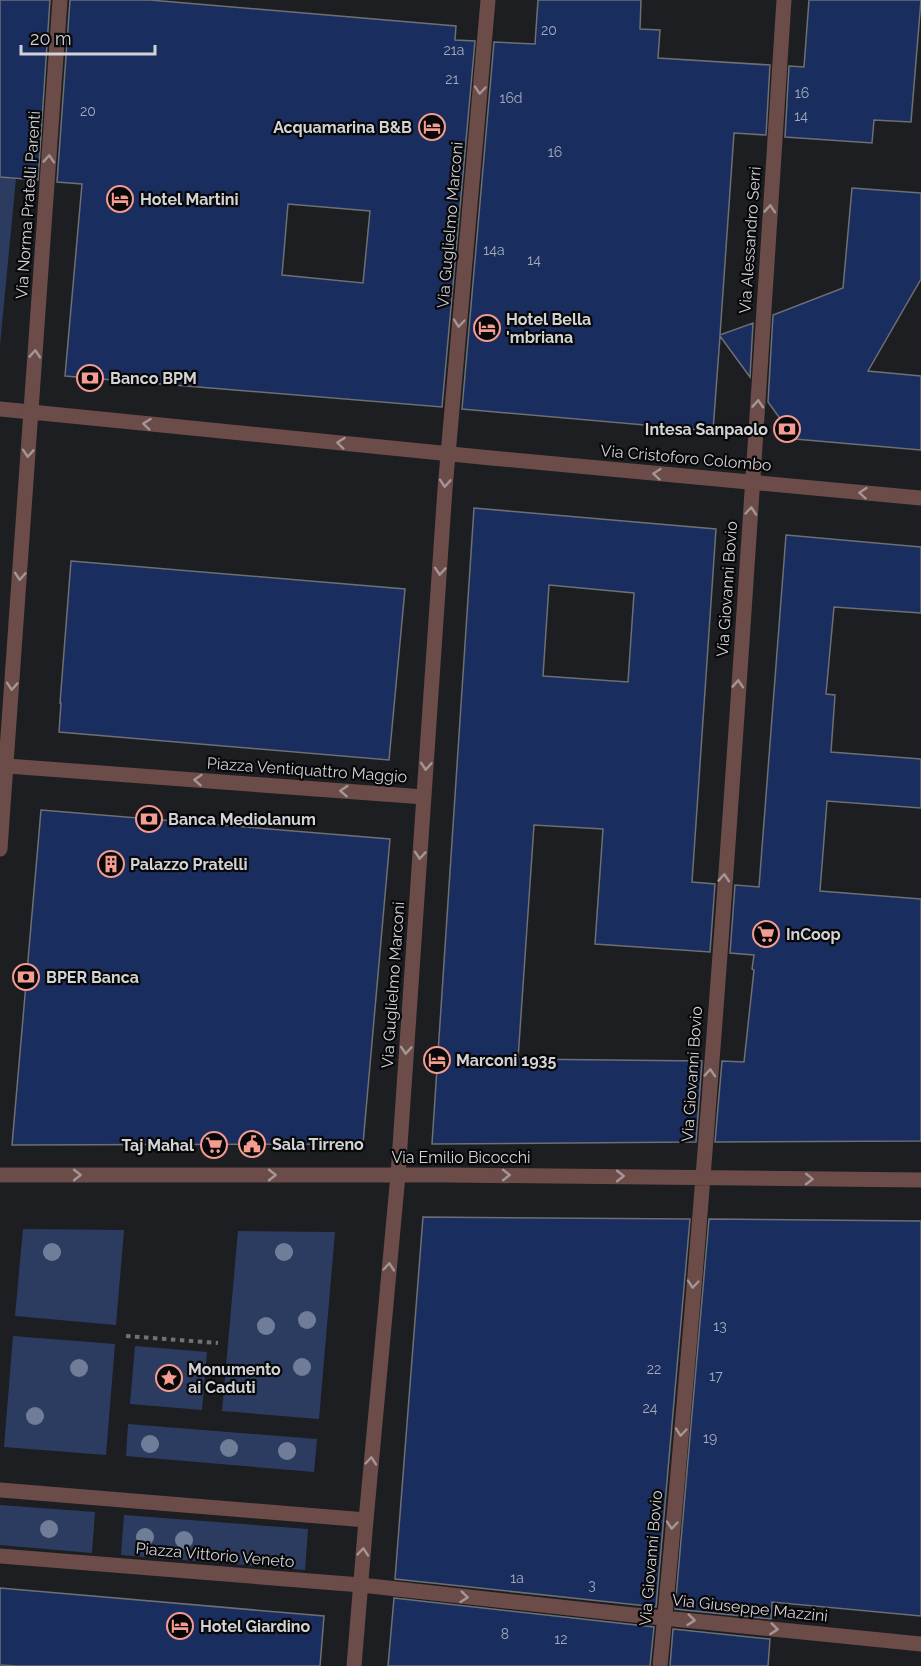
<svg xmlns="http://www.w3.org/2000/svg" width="921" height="1666" font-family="Raleway,sans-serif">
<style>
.green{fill:#2c3c61}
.building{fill:#1a2d5f;stroke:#6d6f73;stroke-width:1.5;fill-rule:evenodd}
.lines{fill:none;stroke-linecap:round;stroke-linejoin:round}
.path{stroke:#717275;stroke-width:4;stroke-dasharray:4.5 4.5;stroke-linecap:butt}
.pedestrian{stroke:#6b4c48;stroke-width:15}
.minor{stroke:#6b4c48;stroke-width:15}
.tree{fill:#707d99}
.oneway{stroke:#a49696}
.labels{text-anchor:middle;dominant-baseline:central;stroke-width:4.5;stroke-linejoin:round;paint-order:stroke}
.number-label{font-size:14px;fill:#a4aab8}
.poi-label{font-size:16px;font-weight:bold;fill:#d2d3d5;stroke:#08080a;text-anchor:start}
.street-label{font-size:16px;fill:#d2d3d5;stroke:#08080a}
</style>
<rect width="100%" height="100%" fill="#1d1e22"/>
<path class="green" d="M0 177 16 178 0 345Z
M23 1229 124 1230 116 1325 15 1316Z
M238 1231 335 1232 319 1419 222 1411Z
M13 1336 115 1344 106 1455 4 1447Z
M135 1346 207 1352 202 1410 130 1404Z
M128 1424 317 1439 314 1472 126 1456Z
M0 1505 95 1512 92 1553 0 1545Z
M124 1515 308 1529 305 1570 121 1555Z"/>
<path class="building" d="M0 0H50L38 180 0 177Z
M70 0H150L456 26 455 40 475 41 442 407 65 376 82 184 57 182ZM288 204 370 211 363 283 282 275Z
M538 0H641L640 29 660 30 658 58 770 65 766 135 734 133 720 335 753 323 750 377 720 336 713 431 462 409 494 42 535 44Z
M809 0H921L911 122 874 120 872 143 785 137 789 66 804 67Z
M852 188 921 193V279L868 371 921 376V450L795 439 768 402 773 315 843 288Z
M474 508 716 529 692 882 715 884 710 952 595 944 603 829 534 825 518 1059 702 1061 696 1142 432 1144ZM549 585 634 593 628 682 543 676Z
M786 535 921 547V613L834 607 826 694 835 695 831 752 921 759V808L827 801 820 891 921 899V1141L715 1142 722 1061 744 1062 754 970 752 969 754 955 730 953 735 885 759 887Z
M71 561 405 589 389 760 59 732 61 703H60Z
M41 810 390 839 363 1144 12 1145Z
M423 1217 690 1219 656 1607 395 1579Z
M709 1219 921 1221V1616L772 1602 771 1619 675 1609Z
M0 1588 324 1616 320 1666H17L0 1665Z
M394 1598 654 1627 650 1666H388Z
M673 1629 770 1639 768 1666H670Z"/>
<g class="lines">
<path class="path" d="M126 1336 218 1343"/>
<path class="pedestrian" d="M0 409 31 412
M0 1490 366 1520
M0 1556 361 1585"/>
<path class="minor" d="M31 412 491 458 921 498
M7 766 424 797
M0 849 60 0
M0 1175H450L921 1180
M361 1585 624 1614 921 1644
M354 1666 366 1520 398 1175 445 489 488 0
M660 1666C714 1112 748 556 784 0"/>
</g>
<g class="tree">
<circle cx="52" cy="1252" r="9"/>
<circle cx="284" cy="1252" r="9"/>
<circle cx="307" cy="1320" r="9"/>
<circle cx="266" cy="1326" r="9"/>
<circle cx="302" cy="1367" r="9"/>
<circle cx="79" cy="1368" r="9"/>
<circle cx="35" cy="1416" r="9"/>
<circle cx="150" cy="1444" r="9"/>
<circle cx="229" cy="1448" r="9"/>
<circle cx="287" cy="1451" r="9"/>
<circle cx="49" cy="1529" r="9"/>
<circle cx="145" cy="1537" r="9"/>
<circle cx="184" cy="1540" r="9"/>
</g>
<defs><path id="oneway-chevron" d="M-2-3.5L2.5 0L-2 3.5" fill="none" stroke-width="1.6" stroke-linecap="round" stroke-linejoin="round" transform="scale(1.5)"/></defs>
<g class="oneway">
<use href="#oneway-chevron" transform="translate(480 90) rotate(95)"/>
<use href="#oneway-chevron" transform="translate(49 159) rotate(-86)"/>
<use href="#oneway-chevron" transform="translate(770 209) rotate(-86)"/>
<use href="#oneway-chevron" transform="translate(459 323) rotate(95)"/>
<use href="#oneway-chevron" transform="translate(35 354) rotate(-86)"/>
<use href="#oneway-chevron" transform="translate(758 404) rotate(-86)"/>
<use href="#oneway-chevron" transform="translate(147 424) rotate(-174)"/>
<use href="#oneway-chevron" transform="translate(341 443) rotate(-174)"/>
<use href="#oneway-chevron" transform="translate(28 453) rotate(94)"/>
<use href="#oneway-chevron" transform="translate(657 474) rotate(-175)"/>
<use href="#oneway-chevron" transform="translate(445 483) rotate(94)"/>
<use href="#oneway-chevron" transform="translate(863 493) rotate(-175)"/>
<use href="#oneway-chevron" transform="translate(751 511) rotate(-85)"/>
<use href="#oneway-chevron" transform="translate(440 571) rotate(94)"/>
<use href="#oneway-chevron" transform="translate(20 576) rotate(94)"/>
<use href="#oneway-chevron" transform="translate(738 684) rotate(-86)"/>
<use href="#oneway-chevron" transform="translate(12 686) rotate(94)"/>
<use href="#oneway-chevron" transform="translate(426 766) rotate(94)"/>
<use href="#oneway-chevron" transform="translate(198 780) rotate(-176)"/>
<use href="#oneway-chevron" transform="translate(344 791) rotate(-176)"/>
<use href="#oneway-chevron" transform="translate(420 855) rotate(94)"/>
<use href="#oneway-chevron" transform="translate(724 878) rotate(-86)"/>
<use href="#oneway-chevron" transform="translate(406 1050) rotate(94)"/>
<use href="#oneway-chevron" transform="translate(710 1073) rotate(-86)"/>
<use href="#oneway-chevron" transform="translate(77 1175)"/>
<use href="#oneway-chevron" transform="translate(272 1175)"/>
<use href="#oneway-chevron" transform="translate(506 1175)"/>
<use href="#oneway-chevron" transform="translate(620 1176)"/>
<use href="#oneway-chevron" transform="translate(809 1179) rotate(1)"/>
<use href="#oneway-chevron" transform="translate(389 1267) rotate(-85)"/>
<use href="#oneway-chevron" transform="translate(693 1284) rotate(95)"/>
<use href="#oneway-chevron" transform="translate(681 1432) rotate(95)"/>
<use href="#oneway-chevron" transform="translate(371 1461) rotate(-85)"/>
<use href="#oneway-chevron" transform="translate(672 1525) rotate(95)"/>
<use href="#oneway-chevron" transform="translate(363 1552) rotate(-85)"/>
<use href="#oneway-chevron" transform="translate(464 1597) rotate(6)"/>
<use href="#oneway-chevron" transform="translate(691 1620) rotate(6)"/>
<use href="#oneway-chevron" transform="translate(774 1629) rotate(6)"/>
</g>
<defs>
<symbol id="hotel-ring" viewBox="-11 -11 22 22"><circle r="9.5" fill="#08080a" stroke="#f59c90" stroke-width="1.5"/><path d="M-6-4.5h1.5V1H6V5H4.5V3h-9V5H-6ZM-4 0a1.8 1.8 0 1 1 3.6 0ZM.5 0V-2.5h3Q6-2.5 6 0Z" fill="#f59c90"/></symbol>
<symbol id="bank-ring" viewBox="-11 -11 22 22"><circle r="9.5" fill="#08080a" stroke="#f59c90" stroke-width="1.5"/><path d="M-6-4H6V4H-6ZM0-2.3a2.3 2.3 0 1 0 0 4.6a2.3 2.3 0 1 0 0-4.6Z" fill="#f59c90"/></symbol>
<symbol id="building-ring" viewBox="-11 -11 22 22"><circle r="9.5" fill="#08080a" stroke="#f59c90" stroke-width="1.5"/><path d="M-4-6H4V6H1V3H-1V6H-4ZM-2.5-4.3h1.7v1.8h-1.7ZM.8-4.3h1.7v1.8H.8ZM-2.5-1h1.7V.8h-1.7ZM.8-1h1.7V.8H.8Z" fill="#f59c90"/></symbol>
<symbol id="supermarket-ring" viewBox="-11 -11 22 22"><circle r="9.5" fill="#08080a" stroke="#f59c90" stroke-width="1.5"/><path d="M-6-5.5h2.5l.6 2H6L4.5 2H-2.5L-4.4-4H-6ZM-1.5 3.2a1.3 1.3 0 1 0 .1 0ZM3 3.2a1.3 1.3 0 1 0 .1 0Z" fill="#f59c90"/></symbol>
<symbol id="civic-ring" viewBox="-11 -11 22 22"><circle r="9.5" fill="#08080a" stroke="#f59c90" stroke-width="1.5"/><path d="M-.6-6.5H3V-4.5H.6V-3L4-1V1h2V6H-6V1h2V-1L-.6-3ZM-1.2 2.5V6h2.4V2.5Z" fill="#f59c90"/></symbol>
<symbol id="sight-ring" viewBox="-11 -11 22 22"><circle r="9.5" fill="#08080a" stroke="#f59c90" stroke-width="1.5"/><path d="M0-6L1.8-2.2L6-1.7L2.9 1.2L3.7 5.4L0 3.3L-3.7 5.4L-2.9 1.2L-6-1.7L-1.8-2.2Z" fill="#f59c90"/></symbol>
</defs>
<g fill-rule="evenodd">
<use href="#hotel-ring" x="417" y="112" width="30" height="30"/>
<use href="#hotel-ring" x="105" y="184" width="30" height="30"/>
<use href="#hotel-ring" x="472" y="313" width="30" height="30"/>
<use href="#bank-ring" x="75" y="363" width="30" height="30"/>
<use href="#bank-ring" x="772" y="414" width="30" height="30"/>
<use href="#bank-ring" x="134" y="804" width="30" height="30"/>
<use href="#building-ring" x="96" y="849" width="30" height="30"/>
<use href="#supermarket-ring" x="751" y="919" width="30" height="30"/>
<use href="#bank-ring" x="11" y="962" width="30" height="30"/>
<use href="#hotel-ring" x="422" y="1045" width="30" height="30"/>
<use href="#civic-ring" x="237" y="1129" width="30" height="30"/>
<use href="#supermarket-ring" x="199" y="1130" width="30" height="30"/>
<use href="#sight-ring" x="154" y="1363" width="30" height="30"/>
<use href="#hotel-ring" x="165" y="1611" width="30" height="30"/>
</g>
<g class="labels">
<g class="number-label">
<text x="549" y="30">20</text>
<text x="454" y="50">21a</text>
<text x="452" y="79">21</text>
<text x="802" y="93">16</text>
<text x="511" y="98">16d</text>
<text x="88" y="111">20</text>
<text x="801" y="116">14</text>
<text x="555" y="152">16</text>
<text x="494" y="250">14a</text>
<text x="534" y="260">14</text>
<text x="720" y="1326">13</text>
<text x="654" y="1369">22</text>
<text x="716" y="1376">17</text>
<text x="650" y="1408">24</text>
<text x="710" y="1438">19</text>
<text x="517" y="1578">1a</text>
<text x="592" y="1585">3</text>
<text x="505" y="1634">8</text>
<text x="561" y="1639">12</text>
</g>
<g class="poi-label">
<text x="412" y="127" text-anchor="end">Acquamarina B&amp;B</text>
<text x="140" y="199">Hotel Martini</text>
<text x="506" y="319">Hotel Bella<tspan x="506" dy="18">'mbriana</tspan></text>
<text x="110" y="378">Banco BPM</text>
<text x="768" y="429" text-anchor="end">Intesa Sanpaolo</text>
<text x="168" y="819">Banca Mediolanum</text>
<text x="130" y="864">Palazzo Pratelli</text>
<text x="786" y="934">InCoop</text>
<text x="46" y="977">BPER Banca</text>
<text x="456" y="1060">Marconi 1935</text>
<text x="272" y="1144">Sala Tirreno</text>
<text x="194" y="1145" text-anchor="end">Taj Mahal</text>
<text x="188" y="1369">Monumento<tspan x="188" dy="18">ai Caduti</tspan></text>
<text x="200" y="1626">Hotel Giardino</text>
</g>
<g class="street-label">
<text transform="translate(28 205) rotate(-86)">Via Norma Pratelli Parenti</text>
<text transform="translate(450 225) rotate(-85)">Via Guglielmo Marconi</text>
<text transform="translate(750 240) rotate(-86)">Via Alessandro Serri</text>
<text transform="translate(686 458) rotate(5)">Via Cristoforo Colombo</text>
<text transform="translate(727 589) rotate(-86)">Via Giovanni Bovio</text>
<text transform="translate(307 770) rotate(4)">Piazza Ventiquattro Maggio</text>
<text transform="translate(393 985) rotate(-86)">Via Guglielmo Marconi</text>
<text transform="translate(692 1074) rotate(-86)">Via Giovanni Bovio</text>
<text x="461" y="1157">Via Emilio Bicocchi</text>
<text transform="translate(215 1555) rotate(5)">Piazza Vittorio Veneto</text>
<text transform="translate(651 1558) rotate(-85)">Via Giovanni Bovio</text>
<text transform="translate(750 1608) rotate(6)">Via Giuseppe Mazzini</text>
</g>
</g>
<path d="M21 45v9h134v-9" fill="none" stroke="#d2d3d5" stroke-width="3"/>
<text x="30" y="45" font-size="18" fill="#d2d3d5" stroke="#08080a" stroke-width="4.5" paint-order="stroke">20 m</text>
</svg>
